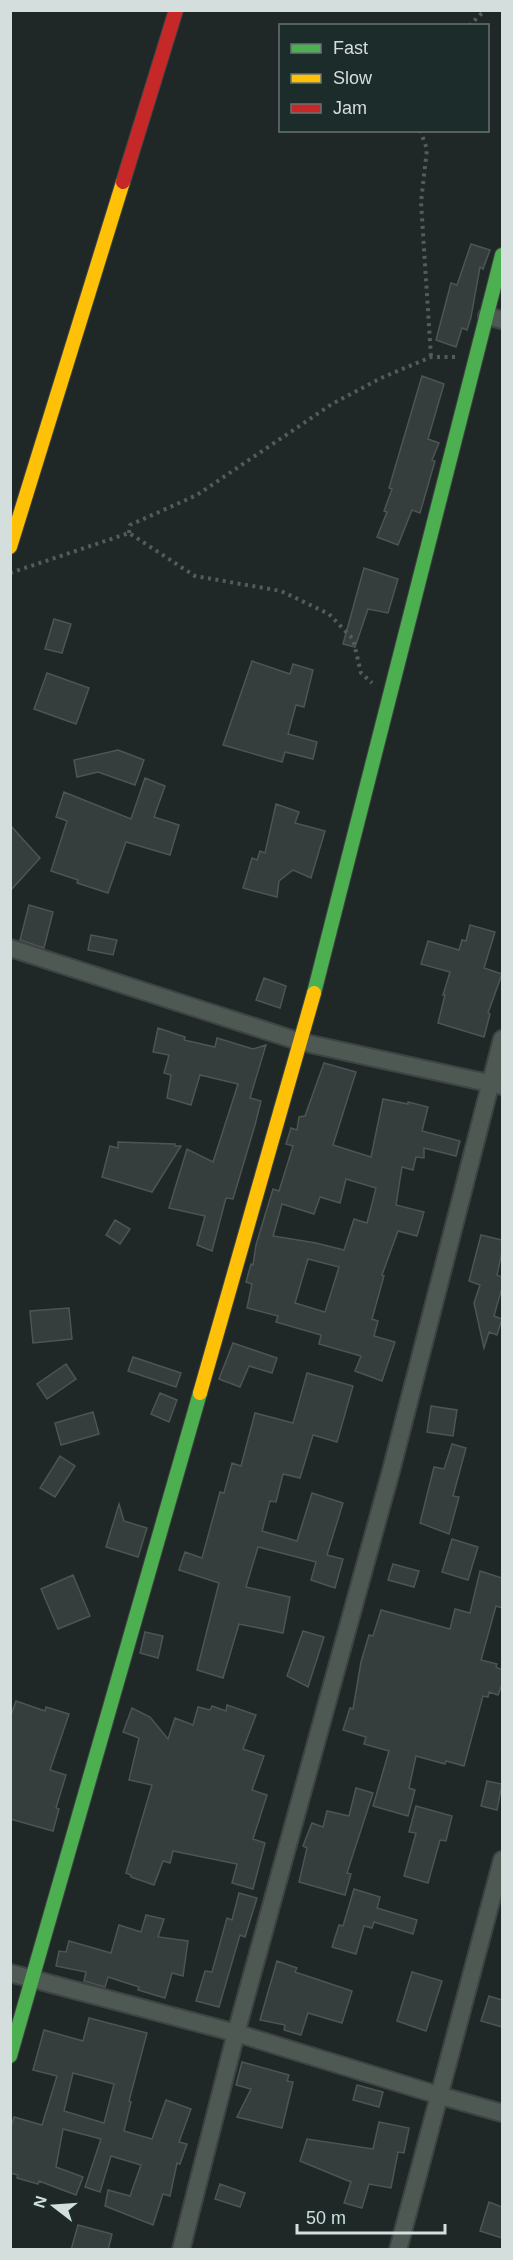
<svg xmlns="http://www.w3.org/2000/svg" width="513" height="2260" font-family="Helvetica,sans-serif">
<style>
.building{fill:#363d3d;stroke:#4d5454;stroke-width:1.5;fill-rule:evenodd}
.lines{fill:none;stroke-linecap:round;stroke-linejoin:round}
.street-casing{stroke:#3e4443;stroke-width:20}
.fast-casing{stroke:#3e4443;stroke-width:16}
.slow-casing{stroke:#3e4443;stroke-width:16}
.jam-casing{stroke:#3e4443;stroke-width:16}
.path{stroke:#535c58;stroke-width:4;stroke-dasharray:3 4.5;stroke-linecap:butt}
.street{stroke:#4e5954;stroke-width:16}
.fast{stroke:#4caf50;stroke-width:14}
.slow{stroke:#ffc107;stroke-width:14}
.jam{stroke:#c62828;stroke-width:14}
</style>
<rect width="100%" height="100%" fill="#202827"/>
<path class="building" d="M471 244 490 250 483 269 480 267 471 317 467 330 462 328 456 347 436 340 451 283 457 285Z
M422 376 444 384 428 439 439 443 432 460 435 461 420 513 412 510 398 545 377 537 387 512 384 511 392 489 389 488Z
M364 568 398 579 388 613 368 609 355 647 343 644Z
M54 619 71 624 62 653 45 649Z
M252 661 290 674 293 664 313 670 304 707 296 705 288 734 317 742 313 759 285 752 282 762 223 745Z
M47 673 89 688 76 724 34 709Z
M118 750 144 760 135 785 98 772 77 777 74 760Z
M145 778 165 786 154 817 179 825 170 855 126 842 108 893 77 883 78 880 51 871 67 821 56 817 64 792 131 819Z
M276 804 299 812 295 823 325 831 311 878 293 870 279 881 277 897 243 888 252 858 257 860 260 851 265 853Z
M10 825 40 858 10 891Z
M29 905 53 912 44 948 20 940Z
M470 925 495 932 484 968 502 974 488 1013 490 1014 484 1037 438 1023 445 995H443L450 972 421 964 428 941 459 950 462 940 466 941Z
M91 935 117 940 113 955 88 950Z
M264 978 286 986 280 1008 256 1000Z
M158 1028 185 1037 184 1040 215 1047 217 1038 253 1049 266 1045 250 1098 261 1101 255 1125 233 1199 226 1198 212 1251 197 1245 205 1216 169 1208 187 1149 213 1162 238 1084 200 1075 191 1105 167 1098 171 1075 164 1073 169 1055 153 1052Z
M324 1063 356 1072 333 1145 371 1157 383 1099 408 1104V1102L428 1107 422 1131 460 1141 456 1156 424 1148V1158L416 1157 413 1170 402 1167 396 1205 424 1212 417 1236 398 1231 382 1275 384 1276 372 1319 378 1321 374 1336 395 1342 382 1381 355 1371 361 1356 319 1344 321 1335 276 1322 278 1316 247 1308 252 1284 246 1282 251 1264 253 1265 256 1245 273 1189 279 1191 293 1146 286 1144 291 1128 297 1130 299 1117 305 1116ZM346 1179 376 1188 367 1223 354 1219 344 1250 316 1243 273 1236 282 1204 314 1214 320 1197 340 1203ZM308 1259 339 1267 325 1312 295 1303Z
M118 1142 175 1144V1146H181L152 1192 102 1177 110 1146 118 1148Z
M115 1220 130 1229 120 1244 106 1235Z
M481 1235 502 1240V1252L497 1275 502 1277V1288L494 1316 502 1319 497 1335 489 1332 484 1348 474 1303 480 1285 469 1281Z
M69 1308 72 1339 33 1343 30 1311Z
M233 1343 277 1358 272 1373 249 1366 240 1387 219 1379Z
M133 1357 181 1373 176 1387 128 1371Z
M66 1364 76 1379 47 1399 37 1384Z
M307 1373 353 1386 337 1442 313 1435 300 1478 283 1474 276 1502 270 1501 262 1531 297 1541 312 1493 343 1503 327 1555 343 1559 335 1588 311 1580 316 1562 258 1547 246 1587 290 1597 283 1633 239 1624 223 1678 197 1670 219 1583 179 1570 185 1552 202 1558 220 1492 224 1493 232 1463 241 1466 255 1413 293 1423Z
M160 1393 177 1400 169 1422 151 1414Z
M431 1406 457 1410 453 1436 427 1432Z
M93 1412 99 1434 61 1445 55 1423Z
M452 1444 466 1448 453 1496 459 1497 449 1534 420 1523 434 1467 444 1469Z
M60 1456 75 1466 55 1497 40 1488Z
M119 1504 124 1521 147 1528 138 1557 106 1547Z
M452 1539 478 1547 468 1580 442 1572Z
M393 1564 419 1571 414 1587 388 1580Z
M480 1571 502 1578V1608L496 1606 481 1660 497 1664 496 1667 502 1670V1684L498 1695 489 1692 488 1697 483 1696 464 1766 446 1761 445 1764 416 1756 409 1788 415 1790 408 1816 373 1806 389 1751 364 1744 366 1737 343 1730 350 1708 353 1709 361 1662 369 1635 373 1636 381 1610 450 1629 455 1609 470 1613Z
M73 1575 90 1616 58 1629 41 1589Z
M303 1631 324 1637 308 1687 287 1676Z
M145 1632 163 1636 158 1658 140 1653Z
M16 1701 45 1711 46 1707 69 1714 50 1770 66 1775 56 1808 59 1809 53 1831 10 1819V1718Z
M227 1705 256 1715 243 1749 264 1756 252 1790 267 1795 253 1839 265 1843 253 1889 232 1883 237 1864 173 1851 170 1863 163 1861 154 1885 131 1877V1875L126 1873 152 1785 129 1780 139 1738 123 1732 132 1708 150 1717 168 1739 175 1718 193 1725 198 1707 210 1710 212 1706 226 1711Z
M487 1781 502 1784 497 1810 481 1806Z
M356 1788 373 1793 347 1873 351 1874 345 1895 299 1882 307 1848 303 1846 312 1823 323 1827 327 1811 349 1816Z
M416 1806 452 1816 446 1841 440 1840 428 1883 404 1876 416 1833 409 1832Z
M354 1889 380 1897 377 1908 417 1920 413 1934 374 1922 372 1928 364 1926 356 1954 332 1947 339 1925 343 1926Z
M239 1893 257 1898 245 1937 240 1935 219 2007 196 2001 205 1971 212 1972 227 1918 232 1920Z
M146 1915 164 1919 158 1937 188 1941 183 1976 172 1973 165 1998 138 1990 139 1987 108 1977 105 1987 84 1981 86 1972 56 1966 59 1951 66 1952 69 1941 111 1953 119 1925 141 1932Z
M277 1961 297 1968 295 1972 352 1991 342 2023 308 2013 301 2035 284 2030 285 2025 260 2020Z
M412 1972 442 1981 426 2031 397 2021Z
M489 1996 502 2000V2027L481 2021Z
M89 2018 147 2033 129 2101 131 2102 124 2131 152 2139 166 2100 191 2109 179 2142 187 2144 180 2164 177 2163 170 2196 163 2194 153 2225 105 2206 108 2190 130 2196 141 2165 111 2156 100 2192 85 2187 101 2139 63 2129 56 2167 83 2177 76 2195 39 2181 38 2184 17 2178 18 2175 10 2173V2130L14 2117 42 2125 57 2076 33 2070 44 2030 83 2041ZM73 2073 114 2084 104 2123 64 2111Z
M242 2062 289 2075 287 2081 293 2082 282 2128 237 2117 251 2089 236 2085Z
M357 2085 383 2092 379 2107 353 2100Z
M379 2122 409 2128 404 2153 398 2152 391 2188 369 2184 362 2208 344 2203 351 2182 300 2161 307 2139 373 2149Z
M220 2184 245 2193 240 2207 215 2199Z
M489 2202 502 2207V2238L480 2231Z
M78 2225 112 2234 108 2250H71Z"/>
<g class="lines">
<defs>
<path id="street" d="M487 316 502 320
M10 948 301 1042 502 1086
M10 1973 236 2033 438 2095 502 2113
M181 2250 236 2033 391 1471 502 1039
M398 2250 502 1860"/>
<path id="fast" d="M314 993 502 255
M10 2056 200 1393"/>
<path id="slow" d="M10 547 123 182
M200 1393 314 993"/>
<path id="jam" d="M123 182 176 10"/>
</defs>
<use href="#street" class="street-casing"/>
<use href="#fast" class="fast-casing"/>
<use href="#slow" class="slow-casing"/>
<use href="#jam" class="jam-casing"/>
<path class="path" d="M469 26 485 10
M420 130 427 149 421 202 431 357
M129 533 130 525 197 495 332 404 381 378 431 357H455
M10 573 129 533 195 576 281 591 329 614 353 639 361 673 372 683"/>
<use href="#street" class="street"/>
<use href="#fast" class="fast"/>
<use href="#slow" class="slow"/>
<use href="#jam" class="jam"/>
</g>
<rect width="513" height="2260" fill="none" stroke="#d4dedc" stroke-width="24"/>
<rect x="279" y="24" width="210" height="108" fill="#1c2c2a" stroke="#667371" stroke-width="1.5"/>
<rect x="291" y="44" width="30" height="9" fill="#4caf50" stroke="#667371" stroke-width="1.5"/>
<text x="333" y="54" font-size="18" fill="#d4dedc">Fast</text>
<rect x="291" y="74" width="30" height="9" fill="#ffc107" stroke="#667371" stroke-width="1.5"/>
<text x="333" y="84" font-size="18" fill="#d4dedc">Slow</text>
<rect x="291" y="104" width="30" height="9" fill="#c62828" stroke="#667371" stroke-width="1.5"/>
<text x="333" y="114" font-size="18" fill="#d4dedc">Jam</text>
<g transform="translate(54 2206) rotate(287)" stroke="#1c2c2a" stroke-width="4.5" paint-order="stroke">
<path d="M0-4.5L10 22L0 15L-10 22Z" fill="#d4dedc"/>
<text y="-9" font-size="16" font-weight="bold" text-anchor="middle" fill="#d4dedc">N</text>
</g>
<path d="M297 2224v9h148v-9" fill="none" stroke="#d4dedc" stroke-width="3"/>
<text x="306" y="2224" font-size="18" fill="#d4dedc" stroke="#1c2c2a" stroke-width="4.5" paint-order="stroke">50 m</text>
</svg>
